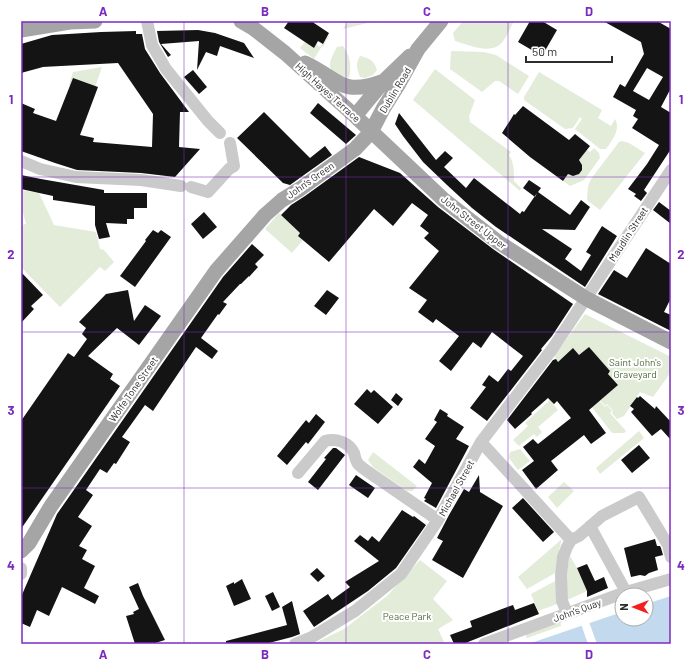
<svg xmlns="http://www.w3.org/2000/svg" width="692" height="665" font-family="Barlow,sans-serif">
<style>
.green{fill:#e2ecd9}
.water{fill:#c3daee}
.pier{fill:#fff}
.building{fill:#141414;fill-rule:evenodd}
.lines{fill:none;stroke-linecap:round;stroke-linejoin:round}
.minor{stroke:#cacaca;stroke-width:12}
.major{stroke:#a5a5a5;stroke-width:15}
.grid{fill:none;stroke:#7b2cbf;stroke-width:1;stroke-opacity:0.55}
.labels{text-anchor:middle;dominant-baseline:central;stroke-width:4;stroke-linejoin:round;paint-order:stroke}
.street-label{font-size:10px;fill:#2d2d2d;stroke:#fff}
.park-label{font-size:10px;fill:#4c6c37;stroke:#fff}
.neatline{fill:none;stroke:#7b2cbf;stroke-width:1.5}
.grid-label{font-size:13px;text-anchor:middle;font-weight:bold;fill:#7b2cbf}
</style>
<rect width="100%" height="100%" fill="#fff"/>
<path class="green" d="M348 21H376L343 29Z
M463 21H514C510 28 508 35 503 41 493 56 469 45 455 41L453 33Z
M328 36 329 37 325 42V43L323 47 322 46 314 59 300 48 305 42 314 48 316 44 320 47Z
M343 46C350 55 352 67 349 78 325 73 327 65 337 47Z
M451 51 484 52 496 55 529 76 518 94 499 81H495L482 92 450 69Z
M360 56C369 58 374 60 377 70L373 75 365 78 360 77C357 69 355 64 360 56Z
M102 67 93 93 69 85 73 72Z
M435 69 475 100 469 116 470 122 511 152 509 155C514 162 514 171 514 181L521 188 520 191 413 100Z
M539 72 602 110 598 118 611 126 615 119C621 129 612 141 606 149H600L575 129 582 119 580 117 573 128 565 129 524 100V97Z
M622 141 629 143 645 153 600 210 587 200 588 186 591 179 619 142Z
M594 148 599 153 600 158 584 180 570 186 563 181 568 174C575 177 578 175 582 170L579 160 587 150 590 152Z
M21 190 39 193 54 225 96 232 100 249 104 250 114 262 105 271 100 267 60 307 21 267V225L26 224 21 206Z
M279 213 300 233 303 240 292 253 265 229Z
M585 314 671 357V372L653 397 640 392 624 416 617 419 612 413 613 411 607 404 605 406 600 400 618 385 608 374 610 371 589 347 579 355 573 348 558 362 554 356Z
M595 396 605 407 607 405 612 411 610 413 626 431 624 433H612L588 402Z
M550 400 558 410 538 427 542 432 537 437 534 434 519 446 513 440 528 426 525 423Z
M639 431 644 438 600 474 596 468Z
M520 449 530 461 518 470 509 458 510 452Z
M373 452 417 486 412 491H407L373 467 368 460Z
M564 482 574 491 557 508 548 497Z
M562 539 559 550 557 572 527 589 518 577Z
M569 554 577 568 587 591 565 601Z
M420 560 447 581 433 599 453 620 438 629 445 644H313L344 629 387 596Z
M557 580 560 603 538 611 531 594Z
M560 621 561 626 527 638 525 634Z"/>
<path class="water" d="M671 596V644H528L622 612V619H646V604Z"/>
<path class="pier" d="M589 621V622L597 644H588L581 624Z"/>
<path class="building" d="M289 21H311L329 33 323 44 318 41 314 48 284 28Z
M530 21H542L557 30 542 56 518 42Z
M603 21H657L671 29V88L661 107 671 113V149L644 190 647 193 641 201 634 196 636 194 628 189 647 164 659 145 632 128 638 119 633 116 636 110 613 97 620 84 625 87 644 54 641 42ZM647 68 663 77 649 100 633 91Z
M198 30 215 33 244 43 254 58 220 46 217 56 206 52 197 70 199 41 161 44 171 55 168 57 159 42 157 31Z
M136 31V34H142L145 49 160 73 189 112H180L179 147 200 149 175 177 141 173 77 170 55 163 21 151V103L35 109 33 113 56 121 73 78 98 87 80 135 94 138 93 142 152 147 153 114 118 63 42 67H43L21 73V44L52 35 101 32Z
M193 70 207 87 199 94 184 77Z
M318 103 356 135 346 144 310 113Z
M523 106 569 140 575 134 590 146 579 160 582 165V170L579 174 573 176 568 174 563 181 530 157 502 133 511 119 514 114 515 115Z
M264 112 310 158 325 146 332 155 290 185 283 183 237 138Z
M399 113 436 160 445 151 453 158 444 167 466 188 474 178 520 214 522 211 524 212 537 193 535 197 523 188 529 180 541 188 538 192 570 215 581 200 590 207 575 230 542 229 572 249 565 259 581 271 591 255 586 252 602 226 617 236 585 287 496 227 472 208 447 185 423 162 403 136 395 124Z
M359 157 400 173 438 207 493 249 573 304 552 336 541 349 542 350 487 421 470 408 486 387 482 385 489 375 498 382 508 369 511 371 523 356 492 332 481 348 473 342 451 371 439 361 459 336 436 319 433 323 418 312 427 300 409 288 439 251 424 238 429 233 420 226 428 215 412 203 393 226 374 209 329 262 298 236 300 233 281 215 291 205 305 196Z
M21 175 41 179 104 190V193H147V208H134V219H127V224L106 223 110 237 99 239 95 225V206L53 200V196L21 189Z
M659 202 671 211V224L653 210Z
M204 212 217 227 203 239 191 224Z
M153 230 158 233 161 230 171 237 135 287 120 276 146 241 145 240Z
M252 244 264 255 255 264 258 267 249 277V276L241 284H240L223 302 227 304 219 315 218 314 201 338 218 351 212 359 196 347 153 411 145 405 130 426 122 437 130 442 116 464 114 463 107 473 100 469 86 490 93 495 78 517 92 526 79 546 87 550 82 559 95 566 84 588 99 596 95 604 62 587 49 616 37 610 30 627 21 623V597L57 514 223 277Z
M646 248 671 264V298L664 312 671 315V331L598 294 614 270 627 278Z
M21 272 43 295 31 306 34 309 21 323Z
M128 290 134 321 145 305 161 316 139 345 117 328 88 356 113 374 110 379 120 386 21 529V421L68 353 74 357 87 339 82 334 86 328 79 322 106 294Z
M327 290 339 298 326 315 314 306Z
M589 347 610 371 608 374 618 385 589 410 606 433 591 444 584 435 551 461 558 470 536 489 522 470 534 461 523 447 533 439 538 444 571 418 557 401 554 404 548 398 531 413 532 414 515 429 507 420 553 360 556 359 558 362 573 348 579 355Z
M367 389 371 393 374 390 393 407 378 424 354 404Z
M396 393 403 399 398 406 391 400Z
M640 396 655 409 656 406 671 422V440L661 429 652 436 631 412 634 409 630 406 637 397 638 398Z
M440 409 448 414 447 416 464 427 456 439 469 446 436 508 424 501 426 499 424 498 432 483 413 467 419 459 425 464 435 446 425 439 437 422 434 420Z
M316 414 325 422 308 444 306 442 287 465 277 456 306 420 309 423Z
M639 445 650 458 632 473 621 460Z
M333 448H336L345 455 318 490 308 482 326 459 324 458Z
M356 475 375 488 368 498 349 485Z
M479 475 480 492 503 506 463 578 432 560 443 541 437 538 449 515 464 489 469 492Z
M523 498 554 532 543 542 512 508Z
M402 510 413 517 414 516 426 525 396 568 368 591 314 627 303 611 328 594 332 600 350 587 345 582 379 561 354 541 360 535 368 541 372 536 379 542Z
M655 539 657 546H660L661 548 663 555 655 557 658 570 649 573 645 576 640 575 631 577 624 548Z
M587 564 595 581 604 577 608 588 587 597V591L577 568Z
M317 568 325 576 318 582 310 574Z
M242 579 251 599 234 606 226 586 234 582V584Z
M138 583 143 596 165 640 152 644H135L126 616 134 614 133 612 139 609 129 587Z
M273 592 280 607 272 611 265 596Z
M292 601 300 634 292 637 265 644H226V641L287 625 282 607Z
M534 603 539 614 521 621 463 644H454L450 635 472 627 470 621 513 605 515 610Z"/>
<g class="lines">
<path class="minor" d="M147 21 152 45 166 69 208 121 220 133
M21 161 40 169 76 177 141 180 181 186
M191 187 208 192 229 169 234 166 230 143
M481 442 571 540
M298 473 325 441C336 438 349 442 354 453 355 456 355 459 357 462 358 465 362 467 364 469L438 520
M590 526 626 592
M21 568V574
M567 613 562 601 561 576 563 557 567 547 571 540 579 536 602 516 639 497 668 545 671 557
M295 644 312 637 355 611 401 574 438 520 481 442 553 348 671 170
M484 644 626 592 671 579"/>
<path class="major" d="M241 21 253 28 285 53 355 116 444 200 498 242 587 299 671 342
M21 30 70 22 95 21
M305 63C341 80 340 97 384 81
M355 116 384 81 410 56
M21 551 29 543 51 506 216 271 265 215 282 200 300 189 355 149 371 132 383 109 398 85 418 49 441 21"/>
</g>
<path class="grid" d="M184 21V644M346 21V644M508 21V644M21 177H671M21 332H671M21 488H671"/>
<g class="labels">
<g class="street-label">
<text transform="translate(395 90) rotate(-59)">Dublin Road</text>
<text transform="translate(328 92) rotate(42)">High Hayes Terrace</text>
<text transform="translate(310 180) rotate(-35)">John's Green</text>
<text transform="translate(474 222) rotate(38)">John Street Upper</text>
<text transform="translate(628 234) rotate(-57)">Maudlin Street</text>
<text transform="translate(133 389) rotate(-55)">Wolfe Tone Street</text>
<text transform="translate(456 488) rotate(-61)">Michael Street</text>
<text transform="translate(577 610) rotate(-20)">John's Quay</text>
</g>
<g class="park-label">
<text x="635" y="362">Saint John's<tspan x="635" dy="12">Graveyard</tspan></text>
<text x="407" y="616">Peace Park</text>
</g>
</g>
<rect width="692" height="665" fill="none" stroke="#ffffff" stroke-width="44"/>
<g transform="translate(634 607) rotate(270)"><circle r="19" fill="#ffffff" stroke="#ababab"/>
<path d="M0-3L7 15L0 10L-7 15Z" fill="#f41f1f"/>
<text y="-6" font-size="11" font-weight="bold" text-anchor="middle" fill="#2d2d2d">N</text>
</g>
<path d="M526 56v6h86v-6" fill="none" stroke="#2d2d2d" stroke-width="2"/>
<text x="532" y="56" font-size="12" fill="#2d2d2d" stroke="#ffffff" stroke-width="3" paint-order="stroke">50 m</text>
<rect x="22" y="22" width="648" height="621" class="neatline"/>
<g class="grid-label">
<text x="103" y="16">A</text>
<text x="265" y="16">B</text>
<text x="427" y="16">C</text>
<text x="589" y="16">D</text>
<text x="11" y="104">1</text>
<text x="681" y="104">1</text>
<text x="11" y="259">2</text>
<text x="681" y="259">2</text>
<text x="11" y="415">3</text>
<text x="681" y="415">3</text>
<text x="11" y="570">4</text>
<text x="681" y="570">4</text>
<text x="103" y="659">A</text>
<text x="265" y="659">B</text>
<text x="427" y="659">C</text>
<text x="589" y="659">D</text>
</g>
</svg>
